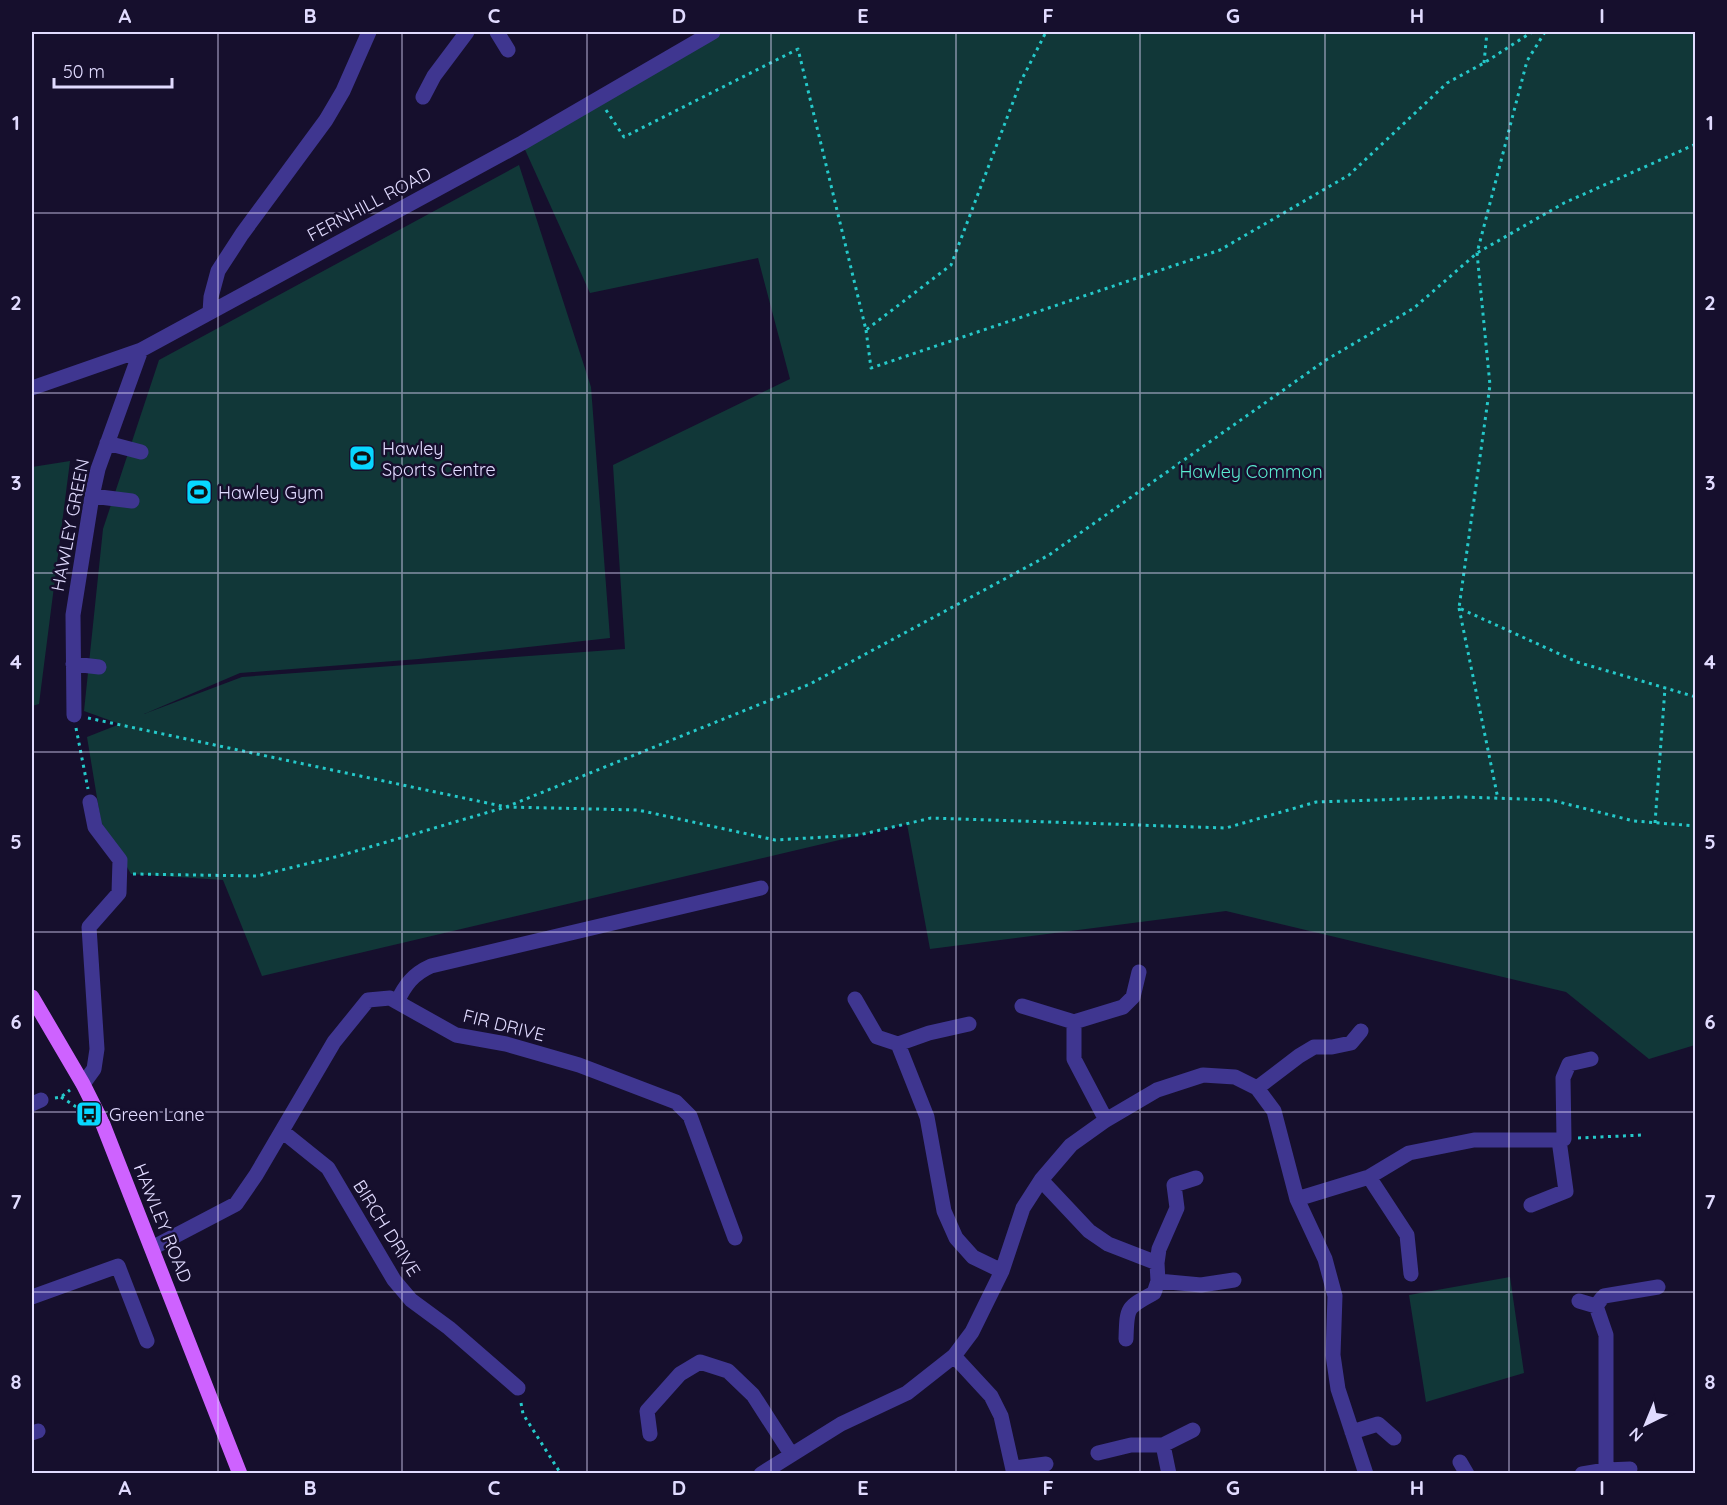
<svg xmlns="http://www.w3.org/2000/svg" width="1727" height="1505" font-family="Quicksand,sans-serif">
<style>
.green{fill:#113738}
.lines{fill:none;stroke-linecap:round;stroke-linejoin:round}
.path{stroke:#25c9ca;stroke-width:3;stroke-dasharray:3 4.5;stroke-linecap:butt}
.minor{stroke:#3f3690;stroke-width:15}
.major{stroke:#ce62ff;stroke-width:15}
.grid{fill:none;stroke:#e1dbff;stroke-width:1.5;stroke-opacity:0.55}
.labels{text-anchor:middle;dominant-baseline:central;stroke-width:5;stroke-linejoin:round;paint-order:stroke}
.street-label{font-size:18px;fill:#e1dbff;stroke:#160f2d}
.poi-label{font-size:18px;fill:#e1dbff;stroke:#160f2d;text-anchor:start}
.park-label{font-size:18px;fill:#5aecd0;stroke:#160f2d}
.neatline{fill:none;stroke:#e1dbff;stroke-width:2}
.grid-label{font-size:20px;text-anchor:middle;font-weight:bold;fill:#e1dbff}
</style>
<rect width="100%" height="100%" fill="#160f2d"/>
<path class="green" d="M711 32H1695V1045L1649 1059 1566 992 1226 911 930 949 907 824 262 976 223 880 131 874 101 822 87 737 120 724 84 711 103 529 159 360 519 165 591 387 610 638 419 659 240 673 144 714 242 677 625 649 613 465 790 379 758 258 590 293 522 143Z
M70 461 39 704 32 706V467Z
M1510 1277 1524 1373 1426 1402 1409 1295Z"/>
<g class="lines">
<path class="path" d="M1545 32 1527 61 1477 253 1490 385 1459 608 1577 662 1696 697
M1484 63 1487 32
M606 110 624 137 798 49 866 330 951 265 1021 81 1046 32
M866 330 871 368 1220 250 1349 175 1447 83 1484 63 1532 32
M1459 608 1498 799
M88 718 506 807 638 810 775 840 859 835 931 818 1226 828 1316 802 1461 797 1551 800 1634 821 1696 826
M76 728 88 789
M1655 823 1665 688
M133 874 257 876 339 856 506 807 810 684 1049 555 1326 360 1414 308 1477 253 1564 203 1696 144
M61 1097 78 1108
M55 1098 61 1097 70 1090
M1578 1138 1643 1135
M521 1403 523 1414 561 1474"/>
<path class="minor" d="M497 32 508 50
M423 97 434 76 467 32
M210 312 211 297 218 271 242 234 326 120 343 91 369 32
M32 388 141 350 522 143 713 32
M107 443 141 452
M92 496 132 501
M73 664 99 667
M74 715 73 615 92 496 98 469 141 350
M855 999 877 1037 898 1044 929 1033 969 1024
M397 1002C405 985 413 974 431 966L761 888
M1022 1006 1074 1022 1123 1007 1133 997 1139 972
M1074 1022V1059L1106 1120
M898 1044 927 1117 944 1211 956 1238 973 1257 1002 1271
M83 1084 94 1069 97 1049 89 927 119 893 120 860 95 827 90 802
M1257 1088 1299 1056 1314 1047H1332L1351 1043 1361 1031
M32 1104 41 1100
M282 1131 328 1168 394 1280 411 1300 449 1328 518 1388
M1559 1140 1564 1139 1563 1078 1569 1064 1591 1059
M1369 1177 1407 1235 1411 1274
M1041 1180 1089 1231 1108 1244 1157 1263 1159 1249 1177 1208 1174 1185 1196 1178
M1297 1199 1369 1177 1409 1153 1474 1140H1559L1566 1191 1531 1205
M152 1248 236 1204 256 1175 334 1042 368 1000 390 998 456 1035 506 1044 579 1065 676 1102 690 1116 735 1238
M1157 1263 1158 1281 1201 1285 1234 1280
M1604 1296 1658 1287
M32 1297 118 1266 147 1341
M1579 1301 1596 1306 1602 1298
M1126 1339C1127 1307 1126 1308 1154 1293L1158 1281
M954 1356 991 1396 1001 1416 1014 1474
M1352 1432 1378 1424 1394 1438
M32 1433 38 1431
M650 1434 647 1411 680 1374 700 1362 728 1371 753 1395 791 1454
M1098 1453 1131 1445H1163
M1460 1462 1467 1474
M1014 1468 1046 1464
M1606 1470 1630 1469
M761 1474 841 1424 907 1393 954 1356 972 1332 1002 1271 1023 1208 1041 1180 1071 1145 1106 1120 1157 1090 1203 1075 1235 1077 1257 1088 1274 1111 1297 1199 1325 1259 1335 1296 1333 1355 1338 1389 1366 1474
M1169 1474 1163 1445 1193 1430
M1582 1474 1606 1470V1335L1596 1306"/>
<path class="major" d="M32 997 83 1084 102 1122 240 1474"/>
</g>
<path class="grid" d="M218 32V1474M402 32V1474M587 32V1474M771 32V1474M956 32V1474M1140 32V1474M1325 32V1474M1509 32V1474M32 213H1696M32 393H1696M32 573H1696M32 752H1696M32 932H1696M32 1112H1696M32 1292H1696"/>
<defs>
<symbol id="stadium-square" viewBox="-11 -11 22 22"><rect x="-9" y="-9" width="18" height="18" rx="4" fill="#07d7ff" stroke="#160f2d"/><path d="M0-5a6.5 5 0 1 0 0 10a6.5 5 0 1 0 0-10ZM-3.5-1.8h7v3.6h-7Z" fill="#111"/></symbol>
<symbol id="bus-square" viewBox="-11 -11 22 22"><rect x="-9" y="-9" width="18" height="18" rx="4" fill="#07d7ff" stroke="#160f2d"/><path d="M-5-6H5V4H4V6H2V4H-2V6H-4V4H-5ZM-3.5-4V0h7V-4ZM-3.5 1.2v1.5H-2V1.2ZM2 1.2v1.5H3.5V1.2Z" fill="#111"/></symbol>
</defs>
<g fill-rule="evenodd">
<use href="#stadium-square" x="347" y="443" width="30" height="30"/>
<use href="#stadium-square" x="184" y="477" width="30" height="30"/>
<use href="#bus-square" x="74" y="1099" width="30" height="30"/>
</g>
<g class="labels">
<g class="street-label">
<text transform="translate(369 204) rotate(-28)">FERNHILL ROAD</text>
<text transform="translate(70 525) rotate(-79)">HAWLEY GREEN</text>
<text transform="translate(504 1025) rotate(14)">FIR DRIVE</text>
<text transform="translate(163 1223) rotate(68)">HAWLEY ROAD</text>
<text transform="translate(387 1228) rotate(58)">BIRCH DRIVE</text>
</g>
<g class="poi-label">
<text x="382" y="448">Hawley<tspan x="382" dy="21">Sports Centre</tspan></text>
<text x="218" y="492">Hawley Gym</text>
<text x="109" y="1114">Green Lane</text>
</g>
<g class="park-label">
<text x="1251" y="471">Hawley Common</text>
</g>
</g>
<rect width="1727" height="1505" fill="none" stroke="#160f2d" stroke-width="66"/>
<g transform="translate(1646 1424) rotate(223)" stroke="#160f2d" stroke-width="4.5" paint-order="stroke">
<path d="M0-4.5L10 22L0 15L-10 22Z" fill="#e1dbff"/>
<text y="-9" font-size="16" font-weight="bold" text-anchor="middle" fill="#e1dbff">N</text>
</g>
<path d="M54 78v9h118v-9" fill="none" stroke="#e1dbff" stroke-width="3"/>
<text x="63" y="78" font-size="18" fill="#e1dbff" stroke="#160f2d" stroke-width="4.5" paint-order="stroke">50 m</text>
<rect x="33" y="33" width="1661" height="1439" class="neatline"/>
<g class="grid-label">
<text x="125" y="23">A</text>
<text x="310" y="23">B</text>
<text x="494" y="23">C</text>
<text x="679" y="23">D</text>
<text x="863" y="23">E</text>
<text x="1048" y="23">F</text>
<text x="1233" y="23">G</text>
<text x="1417" y="23">H</text>
<text x="1602" y="23">I</text>
<text x="16" y="130">1</text>
<text x="1710" y="130">1</text>
<text x="16" y="310">2</text>
<text x="1710" y="310">2</text>
<text x="16" y="490">3</text>
<text x="1710" y="490">3</text>
<text x="16" y="669">4</text>
<text x="1710" y="669">4</text>
<text x="16" y="849">5</text>
<text x="1710" y="849">5</text>
<text x="16" y="1029">6</text>
<text x="1710" y="1029">6</text>
<text x="16" y="1209">7</text>
<text x="1710" y="1209">7</text>
<text x="16" y="1389">8</text>
<text x="1710" y="1389">8</text>
<text x="125" y="1495">A</text>
<text x="310" y="1495">B</text>
<text x="494" y="1495">C</text>
<text x="679" y="1495">D</text>
<text x="863" y="1495">E</text>
<text x="1048" y="1495">F</text>
<text x="1233" y="1495">G</text>
<text x="1417" y="1495">H</text>
<text x="1602" y="1495">I</text>
</g>
</svg>
